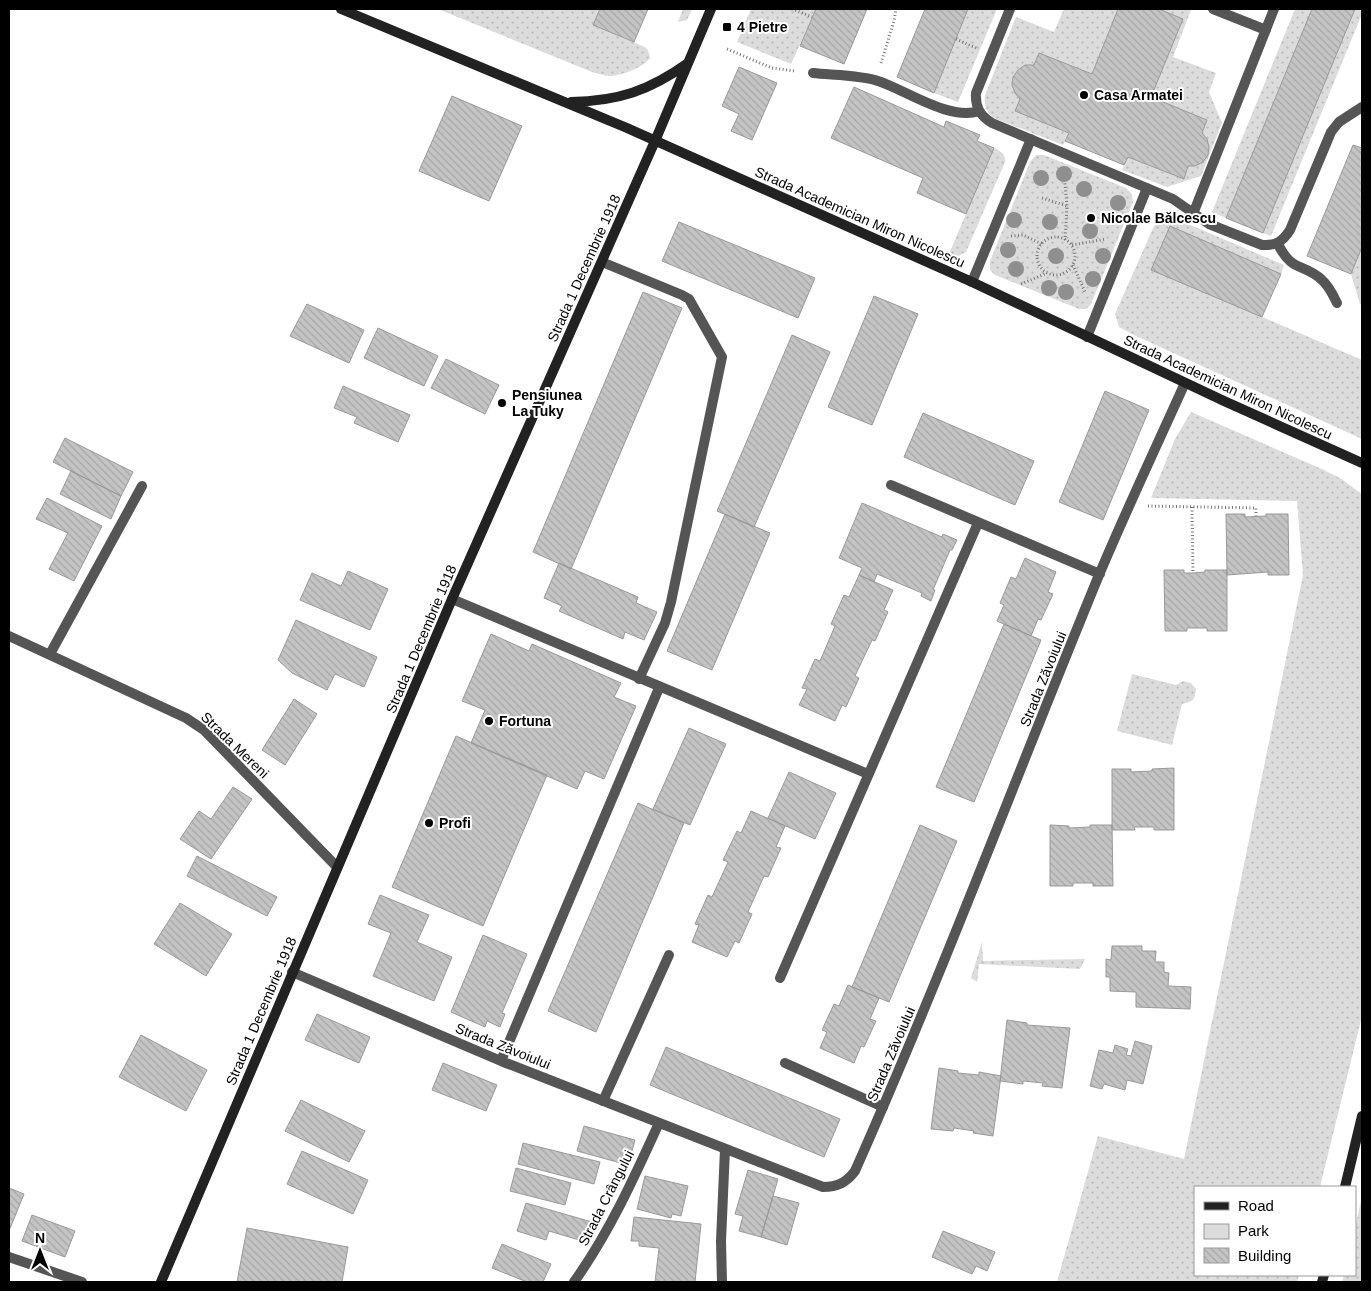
<svg xmlns="http://www.w3.org/2000/svg" width="1371" height="1291" font-family="Arial,sans-serif">
<style>
.green{fill:url(#green-dots)}
.building{fill:url(#building-back-hatch);stroke:#999}
.lines{fill:none;stroke-linecap:round;stroke-linejoin:round}
.path{stroke:#777;stroke-width:3;stroke-dasharray:1 2.5;stroke-linecap:butt}
.lane{stroke:#555;stroke-width:10}
.street{stroke:#555;stroke-width:10}
.secondary{stroke:#222;stroke-width:10}
.tree{fill:#8f8f8f}
.poi-dot{fill:#000;stroke:#fff;stroke-width:2}
.labels{text-anchor:middle;dominant-baseline:central;stroke-width:4;stroke-linejoin:round;paint-order:stroke}
.poi-label{font-size:14px;font-weight:bold;fill:#000;stroke:#fff;text-anchor:start}
.street-label{font-size:14px;fill:#000;stroke:#fff}
</style>
<defs>
<pattern id="green-dots" width="8" height="8" patternUnits="userSpaceOnUse" patternTransform="scale(1.25)"><rect width="8" height="8" fill="#dcdcdc"/><path d="M2 2h.1M6 6h.1" fill="none" stroke="#bbb" stroke-width="1.8" stroke-linecap="round"/></pattern>
<pattern id="building-back-hatch" width="6" height="6" patternUnits="userSpaceOnUse" patternTransform="scale(1.25)"><rect width="6" height="6" fill="#c4c4c4"/><path d="M-1 5l2 2M0 0l6 6M5-1l2 2" fill="none" stroke="#a7a7a7"/></pattern>
</defs>
<rect width="100%" height="100%" fill="#fff"/>
<path class="green" d="M438 9H600L593 25 645 47 648 50 650 57C646 67 618 77 608 76 602 75 597 73 592 72Z
M683 9H692L687 20 678 22Z
M751 9H816L791 64 737 42Z
M968 9H997L958 102 934 93Z
M1064 9H1118L1092 74 1039 53 1034 65C1013 66 1005 83 1020 99L1015 111 1069 133 1063 145 994 118C986 112 984 105 985 95L1016 17 1054 32Z
M1159 9 1191 10 1173 57 1216 73 1209 92 1222 123 1201 176 1167 187 1122 170 1128 157 1183 179 1188 166C1208 165 1214 147 1202 133L1207 120 1151 97 1183 19Z
M1295 9H1312L1226 218 1212 212Z
M1355 9H1362V14L1271 236 1263 233Z
M994 148C1001 151 1006 155 1005 162L966 252 958 256 949 254Z
M1036 155H1044L1126 188 1132 194 1133 202 1091 304 1086 309H1079L995 275 990 270V261L1030 162Z
M1166 218H1174L1284 265 1281 274 1151 269 1362 360V439L1136 336 1119 327 1115 314 1154 226 1159 221Z
M1362 247V306L1360 304 1351 274Z
M1191 412 1324 470 1340 478 1362 494V1016L1320 1187H1195V1275H1299L1297 1282H1057L1098 1136 1184 1159 1303 575 1297 501 1151 498 1175 439Z
M1132 674 1176 685 1183 681 1191 683 1196 689C1195 700 1193 702 1182 704L1172 745 1117 731Z
M982 942 983 961 1085 959 1080 969 979 964 977 982 971 978Z
M1362 1197V1282H1342L1344 1275H1355V1228Z"/>
<path class="building" d="M600 9H648L634 42 593 25Z
M816 9H867L844 64 800 46Z
M925 9H968L934 93 897 77Z
M1118 9H1159L1183 19 1151 97 1207 120 1202 133 1207 139 1209 147 1208 155 1203 162 1195 166H1188L1184 179 1128 157 1124 165 1065 141 1069 133 1015 111 1020 99 1015 93 1012 85 1013 77 1018 70 1025 65H1034L1039 53 1092 74Z
M1312 9H1355L1263 233 1226 218Z
M739 67 777 83 752 140 731 131 739 114 722 106Z
M854 87 944 127 946 121 980 135 977 141 994 148 966 214 917 193 923 178 831 138Z
M452 96 522 126 489 201 419 171Z
M1353 145 1362 148V247L1351 274 1307 256Z
M679 222 815 278 798 318 662 261Z
M1170 226 1281 274 1262 317 1151 270Z
M643 292 682 308 571 569 533 552Z
M874 296 918 314 872 425 828 407Z
M307 304 364 330 349 363 290 336Z
M378 328 438 356 424 386 364 358Z
M792 335 830 352 754 527 717 511Z
M446 359 499 385 485 414 431 388Z
M343 386 410 415 398 442 354 423 357 417 334 408Z
M1105 391 1149 410 1103 520 1059 502Z
M923 413 1034 461 1015 505 904 457Z
M65 438 133 472 121 496 53 462Z
M71 471 121 496 111 519 60 494Z
M47 498 102 526 74 581 49 569 68 533 36 519Z
M862 503 942 537 943 534 957 540 952 550H950L933 590H935L931 601 921 596 922 593 877 574 874 582 859 575 862 568 839 558Z
M725 514 770 533 712 670 667 651Z
M1226 514H1245V517L1266 516V514H1288L1289 575H1268V572L1227 575Z
M1025 558 1056 572 1048 592 1053 594 1041 620 1038 619 1031 636 997 621 1004 605 1000 603 1011 577 1016 579Z
M559 563 638 597 636 603 657 612 644 640 625 632 623 639 559 611 562 606 544 598Z
M1164 570H1184V573H1193L1205 572V570H1227V631H1207V628H1187V631H1165Z
M348 571 388 589 370 630 300 600 312 573 341 586Z
M859 575 893 590 884 610 888 612 875 641 872 640 855 676 859 678 846 707 842 705 835 721 799 705 807 689 802 688 815 659 820 661 835 626 831 624 844 595 849 597Z
M296 620 377 657 364 687 335 674 327 690 292 673 278 660Z
M1004 624 1041 640 974 802 936 787Z
M491 634 529 651 532 644 621 683 614 697 636 706 604 779 585 771 577 789 471 743 485 710 462 701Z
M294 699 317 714 285 765 262 750Z
M689 728 726 744 690 825 653 809Z
M456 736 547 775 483 926 392 887Z
M1174 768V830H1154V827H1134L1135 830H1112V769H1131V772L1152 771V769Z
M789 772 836 793 815 839 768 818Z
M233 787 252 799 211 859 180 839 199 811 211 819Z
M638 803 684 823 596 1032 548 1011Z
M751 811 785 826 776 847 781 848 768 877 764 876 748 912 752 914 739 943 735 941 727 957 692 942 699 925 695 924 708 895 712 897 728 862 723 860 737 831 741 833Z
M920 825 957 841 889 1002 852 987Z
M1050 825 1069 826V828L1090 827V825H1112L1113 886H1093V883H1073V886H1050Z
M197 856 277 897 267 916 187 876Z
M380 895 429 915 417 942 452 957 434 1001 373 976 391 933 368 924Z
M180 903 232 934 206 976 154 944Z
M483 935 527 954 502 1013 505 1014 500 1027 487 1021 485 1027 451 1012Z
M1112 946H1142V951H1156L1155 962H1164V972L1169 973 1168 986 1191 987 1190 1009 1136 1007V992L1110 991V977H1106V959L1111 960Z
M848 985 879 998 870 1019 876 1021 864 1047 861 1046 854 1063 820 1048 827 1032 822 1030 834 1004 839 1006Z
M317 1014 370 1037 359 1063 305 1040Z
M1007 1020 1027 1023V1025L1070 1028 1062 1088 1042 1086 1043 1083 1023 1081V1084L1000 1081Z
M141 1035 207 1070 186 1111 119 1077Z
M1135 1041 1152 1046 1143 1084 1127 1080 1125 1090 1104 1084 1102 1089 1090 1086 1099 1050 1113 1053 1115 1045 1128 1049 1126 1055 1131 1056Z
M666 1047 840 1119 824 1157 650 1085Z
M443 1063 497 1085 486 1111 432 1090Z
M939 1068 958 1071V1073L979 1075V1072L1001 1076 993 1136 973 1133 974 1131 954 1128 953 1131 931 1129Z
M301 1100 365 1131 349 1162 285 1131Z
M584 1126 635 1140 628 1165 577 1151Z
M523 1143 600 1162 594 1184 518 1164Z
M302 1151 368 1180 353 1214 287 1184Z
M516 1168 571 1183 565 1205 510 1191Z
M748 1170 778 1179 761 1237 739 1231 743 1216 735 1214Z
M645 1176 688 1186 681 1216 672 1214 671 1218 637 1209Z
M9 1188 24 1194 9 1231Z
M773 1196 799 1203 787 1245 761 1237Z
M526 1203 592 1222 586 1242 549 1231 546 1240 517 1231Z
M32 1215 75 1231 65 1257 22 1241Z
M634 1217 701 1224 695 1282H655L659 1248 639 1246V1241H631Z
M247 1228 348 1247 342 1282H237Z
M943 1231 995 1252 987 1271 976 1266 972 1274 932 1257Z
M502 1244 551 1264 543 1282H527L492 1268Z"/>
<g class="lines">
<path class="path" d="M792 9 812 17
M956 39 976 48
M727 49 772 68 795 71
M881 63 894 21 896 9
M1064 173 1067 206 1065 240
M1042 198 1067 206
M1011 236 1023 235 1042 244
M1037 256a19 19 0 1 1 38 0a19 19 0 1 1-38 0Z
M1072 245 1106 239
M1073 265 1085 292
M1021 284 1047 273
M1148 506 1256 508V516
M1192 507 1193 573"/>
<path class="lane" d="M813 73C831 75 862 75 878 81 906 90 949 121 979 111
M1278 244C1292 273 1304 263 1322 280 1329 286 1333 295 1337 303
M602 262 682 295 689 299 722 357 671 602 665 623 639 679
M785 1063 883 1107
M603 1101 669 955"/>
<path class="street" d="M1010 9 976 93C975 107 980 116 992 123L1173 199 1209 224 1262 245C1276 246 1283 241 1290 230L1331 132 1339 122 1362 107
M1213 9 1266 30
M1193 214 1274 9
M972 282 1031 139
M1087 337 1147 188
M891 485 1100 574
M452 599 868 774
M9 636 186 718 204 730 337 867
M50 654 142 486
M292 972 501 1061 823 1187C837 1187 846 1183 855 1171 942 975 1017 774 1099 575 1126 511 1156 447 1185 383
M780 978 978 523
M501 1061 659 688
M9 1257 82 1282
M574 1282C609 1233 634 1178 659 1123
M722 1282 721 1241 725 1149"/>
<path class="secondary" d="M341 9 627 128 972 282 1224 401 1362 463
M571 102C618 101 649 91 688 63
M1345 1187 1362 1116
M161 1282 452 599 655 141 711 9
M1322 1282 1324 1275"/>
</g>
<g class="tree">
<circle cx="1064" cy="174" r="8"/>
<circle cx="1041" cy="178" r="8"/>
<circle cx="1084" cy="189" r="8"/>
<circle cx="1118" cy="203" r="8"/>
<circle cx="1014" cy="220" r="8"/>
<circle cx="1050" cy="222" r="8"/>
<circle cx="1090" cy="231" r="8"/>
<circle cx="1008" cy="250" r="8"/>
<circle cx="1056" cy="256" r="8"/>
<circle cx="1103" cy="256" r="8"/>
<circle cx="1016" cy="269" r="8"/>
<circle cx="1093" cy="279" r="8"/>
<circle cx="1049" cy="288" r="8"/>
<circle cx="1066" cy="292" r="8"/>
</g>
<g class="poi-dot">
<rect x="722" y="22" width="10" height="10" rx="2.5"/>
<circle cx="1084" cy="95" r="5"/>
<circle cx="1091" cy="218" r="5"/>
<circle cx="502" cy="403" r="5"/>
<circle cx="489" cy="721" r="5"/>
<circle cx="429" cy="823" r="5"/>
</g>
<g class="labels">
<g class="poi-label">
<text x="737" y="27">4 Pietre</text>
<text x="1094" y="95">Casa Armatei</text>
<text x="1101" y="218">Nicolae Bălcescu</text>
<text x="512" y="395">Pensiunea<tspan x="512" dy="16">La Tuky</tspan></text>
<text x="499" y="721">Fortuna</text>
<text x="439" y="823">Profi</text>
</g>
<g class="street-label">
<text transform="translate(860 217) rotate(24)">Strada Academician Miron Nicolescu</text>
<text transform="translate(584 268) rotate(-66)">Strada 1 Decembrie 1918</text>
<text transform="translate(1228 387) rotate(25)">Strada Academician Miron Nicolescu</text>
<text transform="translate(421 639) rotate(-67)">Strada 1 Decembrie 1918</text>
<text transform="translate(1043 679) rotate(-68)">Strada Zăvoiului</text>
<text transform="translate(235 745) rotate(44)">Strada Mereni</text>
<text transform="translate(261 1011) rotate(-67)">Strada 1 Decembrie 1918</text>
<text transform="translate(503 1046) rotate(22)">Strada Zăvoiului</text>
<text transform="translate(891 1054) rotate(-67)">Strada Zăvoiului</text>
<text transform="translate(606 1198) rotate(-63)">Strada Crângului</text>
</g>
</g>
<rect width="1371" height="1291" fill="none" stroke="#000000" stroke-width="20"/>
<rect x="1194" y="1186" width="162" height="90" fill="#ffffff" stroke="#999999"/>
<rect x="1204" y="1202" width="25" height="8" fill="#222222" stroke="#999999"/>
<text x="1238" y="1211" font-size="15" fill="#000000">Road</text>
<rect x="1204" y="1224" width="25" height="15" fill="#dcdcdc" stroke="#999999"/>
<text x="1238" y="1236" font-size="15" fill="#000000">Park</text>
<rect x="1204" y="1248" width="25" height="15" fill="url(#building-back-hatch)" stroke="#999999"/>
<text x="1238" y="1261" font-size="15" fill="#000000">Building</text>
<g transform="translate(40 1251)" stroke="#ffffff" stroke-width="4" paint-order="stroke">
<path d="M0-4L9 19L0 12L-9 19Z" fill="#000000"/>
<text y="-8" font-size="14" font-weight="bold" text-anchor="middle" fill="#000000">N</text>
</g>
</svg>
